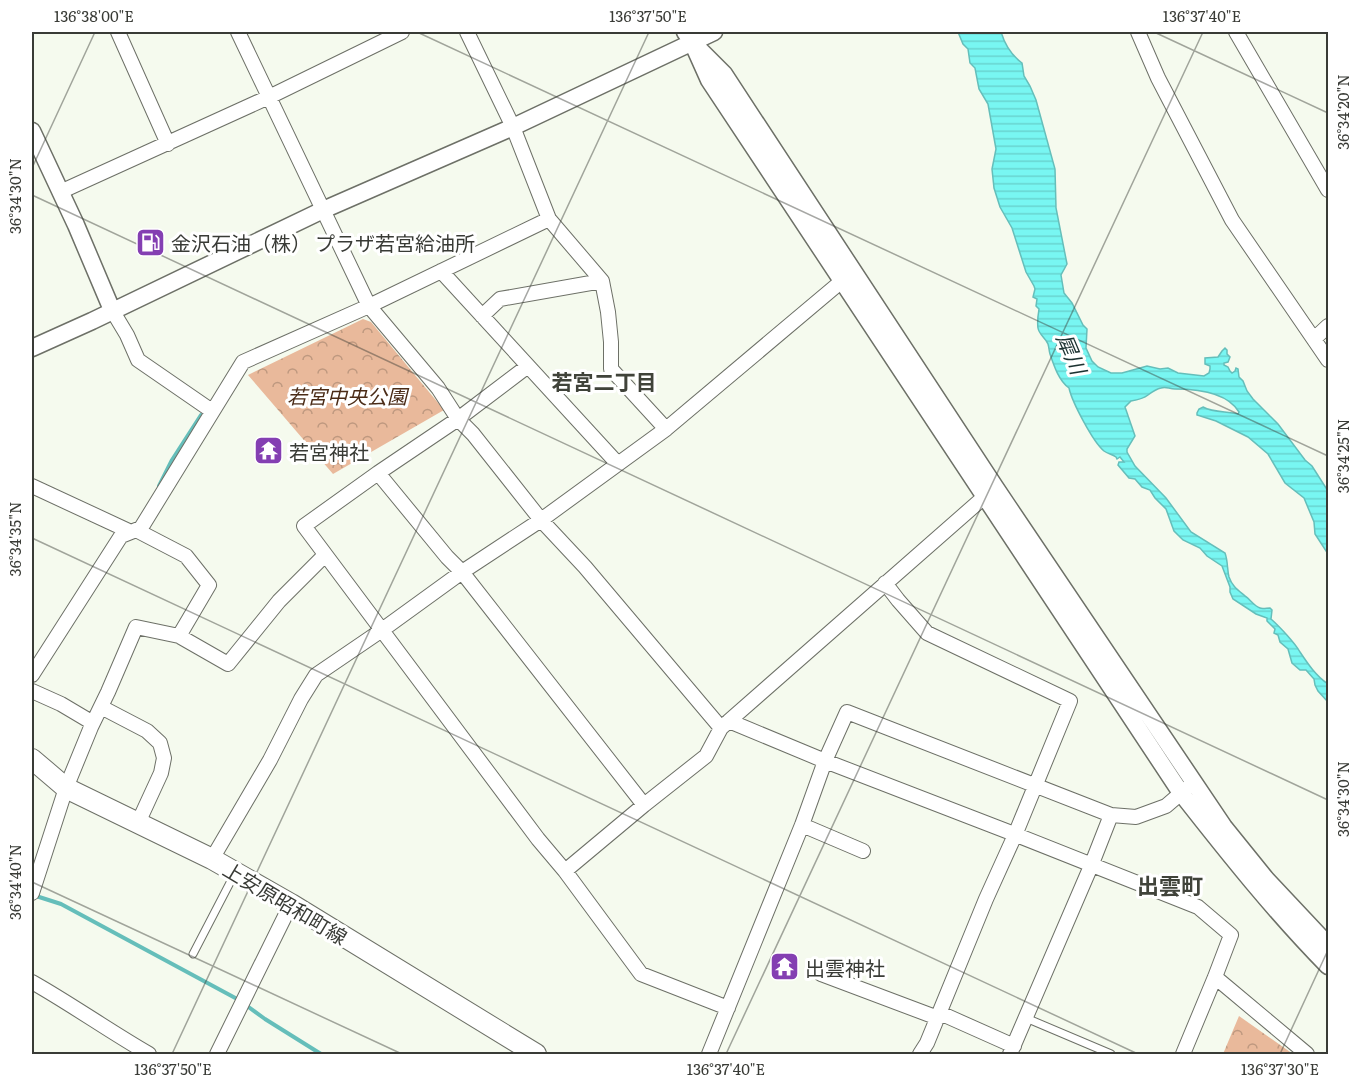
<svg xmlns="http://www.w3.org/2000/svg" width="1360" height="1086" font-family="Literata,'Noto Sans JP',serif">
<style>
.park{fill:url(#park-crowns)}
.water{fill:url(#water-rules);stroke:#65beba;stroke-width:1.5}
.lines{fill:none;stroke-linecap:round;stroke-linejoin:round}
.stream{stroke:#65beba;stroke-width:4}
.service-casing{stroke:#6d7067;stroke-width:9}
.minor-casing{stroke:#6d7067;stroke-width:16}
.tertiary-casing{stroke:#6d7067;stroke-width:19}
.secondary-casing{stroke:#6d7067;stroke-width:22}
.service{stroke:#fff;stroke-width:7}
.minor{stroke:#fff;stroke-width:14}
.tertiary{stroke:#fff;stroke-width:16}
.secondary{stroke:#fff;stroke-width:20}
.ticks{fill:none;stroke:#393b36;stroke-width:1.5;stroke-opacity:0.45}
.labels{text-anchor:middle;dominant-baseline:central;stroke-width:6;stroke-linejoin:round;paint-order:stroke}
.poi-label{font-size:20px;fill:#393b36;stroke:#fff;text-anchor:start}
.park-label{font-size:20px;font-style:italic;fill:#4a2b16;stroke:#fff}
.street-label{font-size:20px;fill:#393b36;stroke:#fff}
.water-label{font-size:21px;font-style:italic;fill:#1c3231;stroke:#fff}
.neighbourhood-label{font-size:21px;font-weight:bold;fill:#40433a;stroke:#fff}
.quarter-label{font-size:22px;font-weight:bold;fill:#40433a;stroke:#fff}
.neatline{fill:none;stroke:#393b36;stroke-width:2}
.ticks-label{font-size:15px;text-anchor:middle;fill:#393b36}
</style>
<defs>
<pattern id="park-crowns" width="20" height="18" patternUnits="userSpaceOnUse" patternTransform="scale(1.5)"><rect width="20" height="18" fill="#e9b99b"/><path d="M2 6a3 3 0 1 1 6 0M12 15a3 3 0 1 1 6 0" fill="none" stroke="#be987f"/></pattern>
<pattern id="water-rules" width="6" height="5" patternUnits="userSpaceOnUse" patternTransform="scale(1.5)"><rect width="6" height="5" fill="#78f6f2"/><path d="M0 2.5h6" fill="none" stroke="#69d4d0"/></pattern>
</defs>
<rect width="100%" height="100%" fill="#f5faee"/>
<path class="park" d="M363 319 371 322 444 410 333 474 248 375Z
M1239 1016 1293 1054H1223Z"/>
<path class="water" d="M958 32H1001C1005 45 1011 55 1022 63L1024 76 1030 86 1036 100 1055 169 1056 208 1067 264 1061 275 1064 293 1072 303 1083 325 1087 329 1086 348 1092 361 1098 367 1111 373H1122L1147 366 1160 369 1168 368 1178 373 1204 376 1209 373 1210 369V366L1205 364V358L1218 357 1222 351 1225 348 1227 350V354L1230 357 1228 362 1224 363V365L1228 367 1230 371 1232 373 1235 371 1236 368 1238 369 1239 377 1243 381 1247 391 1253 399 1278 424 1305 460 1312 466 1328 491V554L1315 534 1314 522 1304 498 1285 483 1268 454 1248 437 1216 421 1197 415V413L1199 409 1203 407C1214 413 1227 411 1238 414L1239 412C1227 392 1196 389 1175 389 1169 389 1166 386 1161 388 1156 389 1152 392 1148 395 1143 399 1137 400 1131 401L1125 407 1135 436 1127 449V452L1135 466 1166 498 1191 532 1225 553C1228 561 1227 569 1229 577 1232 586 1238 590 1245 596 1250 599 1254 606 1260 608 1262 609 1267 608 1270 608L1272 610 1271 619C1279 626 1295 643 1300 652 1308 664 1316 676 1328 684V702L1318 691 1315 685 1314 679 1306 670H1300L1292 663 1288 649 1280 642 1278 635 1274 633 1275 629 1267 621V618L1256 614 1233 599 1230 592V587L1222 566 1207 556 1200 548 1183 540 1174 531 1166 509 1155 498 1150 490 1142 487 1135 479 1129 478 1118 465 1119 462H1124L1120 457 1117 459 1116 457C1112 454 1108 454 1104 451 1093 442 1072 402 1069 388 1059 381 1054 366 1050 354 1049 351 1049 347 1048 344 1046 338 1039 335 1038 328 1037 321 1038 315 1039 309L1036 306 1037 299 1033 297 1035 289 1034 286 1026 272 1012 228 1000 207 994 188 992 169 996 149 988 104 979 89 975 68 970 63 968 49 963 44Z"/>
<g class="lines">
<path class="stream" d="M159 486 172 460 201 415
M36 896 61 904 239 1000 265 1019 321 1054"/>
<defs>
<path id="service" d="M193 954 234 875
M1026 1018 1111 1054"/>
<path id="minor" d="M118 32 168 144
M467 32 513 127 549 219 602 281 608 312 611 342V369L666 429
M1138 32 1158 78 1232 220 1328 360
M1236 32 1328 190
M60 192 269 97 402 32
M549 219 369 306 438 388 458 419 473 434 541 520 585 567 721 728
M441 271 618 464
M112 310 127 335 138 360 212 411
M482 316 500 299 602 281
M1314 339 1328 326
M528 366 458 419 378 473 304 526 538 839 565 871 641 974 728 1008
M378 473 447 557 462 572 644 805
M32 486 131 532
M136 530 186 556 209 585 179 636
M885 583 898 600 927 633 1070 701 1015 835 986 899 927 1043 920 1054
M32 675 121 536 141 528 243 362 369 306 238 32
M32 691 61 704 93 723
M101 707 147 731 160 743 164 758 161 773 138 823
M729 721 825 761 1009 832 1198 907 1231 935 1215 977 1183 1054
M802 825 863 851
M212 859 270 760 301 699 316 675 382 630 462 572 541 520 666 429 849 275
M565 871 644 805 706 756 721 728 991 491
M32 893 66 788 91 727 108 692 136 627 179 636 228 664 279 601 325 555
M821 974 938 1018
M1215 977 1307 1054
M32 982C71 1004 109 1031 149 1054
M940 1013 1014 1046
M217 1054 291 904
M709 1054 802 825 825 761 847 712 1111 815
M1010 1054 1091 866 1111 815 1136 817 1166 806 1187 788"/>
<path id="tertiary" d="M685 32 692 42 724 74 995 487 1224 827 1266 879 1328 945
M692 42 709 80 1181 793C1228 853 1275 912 1328 966
M32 131 76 225 112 310
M32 348 92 321 323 210 513 127 714 32"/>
<path id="secondary" d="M32 759 66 788 212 859 291 904 536 1054"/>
</defs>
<use href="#service" class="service-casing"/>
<use href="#minor" class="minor-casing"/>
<use href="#tertiary" class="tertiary-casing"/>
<use href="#secondary" class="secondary-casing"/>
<use href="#service" class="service"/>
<use href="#minor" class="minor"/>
<use href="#tertiary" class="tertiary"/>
<use href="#secondary" class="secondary"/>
</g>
<path class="ticks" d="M417 32 1328 456M1154 32 1328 113M32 168 95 32M32 195 1328 800M32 538 1138 1054M32 882 402 1054M172 1054 649 32M726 1054 1203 32M1280 1054 1328 950"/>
<defs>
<symbol id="fuel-square" viewBox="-11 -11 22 22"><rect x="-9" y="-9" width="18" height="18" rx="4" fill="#843fb2" stroke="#fff"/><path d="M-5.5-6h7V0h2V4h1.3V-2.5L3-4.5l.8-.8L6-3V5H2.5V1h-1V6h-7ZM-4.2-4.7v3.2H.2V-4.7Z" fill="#fff"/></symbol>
<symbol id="temple-square" viewBox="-11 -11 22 22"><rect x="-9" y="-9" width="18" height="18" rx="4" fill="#843fb2" stroke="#fff"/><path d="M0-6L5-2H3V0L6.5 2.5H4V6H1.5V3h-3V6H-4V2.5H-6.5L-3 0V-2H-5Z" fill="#fff"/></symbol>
</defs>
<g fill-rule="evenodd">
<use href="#fuel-square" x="134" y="226" width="33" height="33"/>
<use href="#temple-square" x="252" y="434" width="33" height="33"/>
<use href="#temple-square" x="768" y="950" width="33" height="33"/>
</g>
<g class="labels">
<g class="poi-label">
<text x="171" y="242">金沢石油（株） プラザ若宮給油所</text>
<text x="289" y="451">若宮神社</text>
<text x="805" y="967">出雲神社</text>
</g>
<g class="park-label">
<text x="347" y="395">若宮中央公園</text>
</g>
<g class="street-label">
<text transform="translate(286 902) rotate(31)">上安原昭和町線</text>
</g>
<g class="water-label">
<text transform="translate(1073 353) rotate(67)">犀川</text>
</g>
<g class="neighbourhood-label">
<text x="604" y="380">若宮二丁目</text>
</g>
<g class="quarter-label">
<text x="1170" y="884">出雲町</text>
</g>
</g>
<rect width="1360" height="1086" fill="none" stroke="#ffffff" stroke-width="66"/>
<rect x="33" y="33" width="1294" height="1020" class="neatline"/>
<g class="ticks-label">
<text x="94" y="22">136°38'00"E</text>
<text x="648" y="22">136°37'50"E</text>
<text x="1202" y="22">136°37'40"E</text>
<text transform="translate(1344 112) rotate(-90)" y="5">36°34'20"N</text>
<text transform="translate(16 196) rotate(-90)" y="5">36°34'30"N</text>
<text transform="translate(1344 456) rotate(-90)" y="5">36°34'25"N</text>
<text transform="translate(16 539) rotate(-90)" y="5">36°34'35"N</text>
<text transform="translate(1344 799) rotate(-90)" y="5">36°34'30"N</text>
<text transform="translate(16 882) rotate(-90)" y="5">36°34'40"N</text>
<text x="173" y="1075">136°37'50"E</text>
<text x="726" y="1075">136°37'40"E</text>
<text x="1280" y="1075">136°37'30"E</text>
</g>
</svg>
